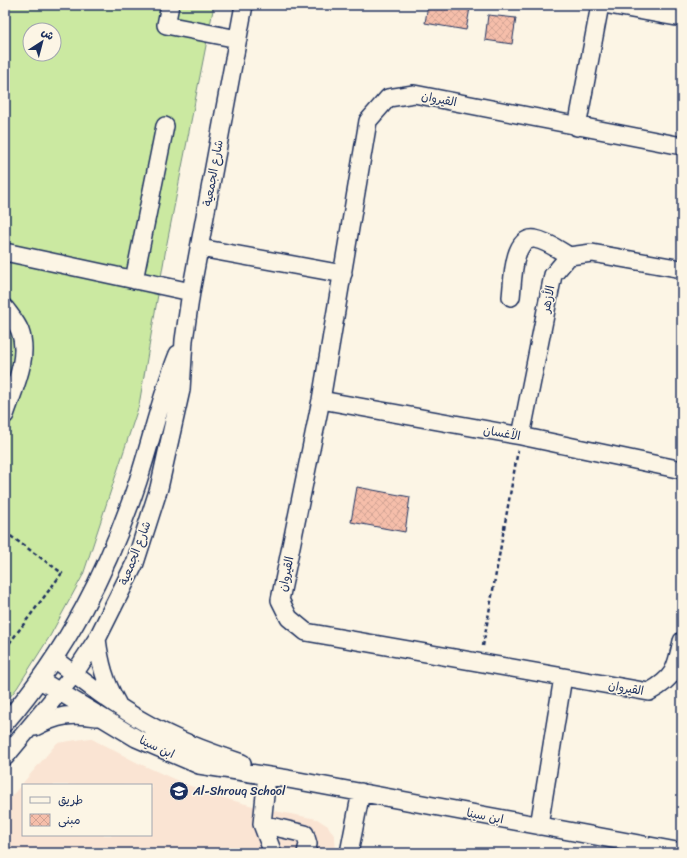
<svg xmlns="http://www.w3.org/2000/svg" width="687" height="858" font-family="Sriracha,'Playpen Sans Arabic',sans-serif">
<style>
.built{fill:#fae4d3;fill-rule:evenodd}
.pitch{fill:#cbe9a1;stroke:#738c80;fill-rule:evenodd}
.building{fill:url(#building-cross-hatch);stroke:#1b2f5e}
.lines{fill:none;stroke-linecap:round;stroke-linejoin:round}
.minor-casing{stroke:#1b2f5e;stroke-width:20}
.path{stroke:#1b2f5e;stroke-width:2.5;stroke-dasharray:4 3;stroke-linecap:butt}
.minor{stroke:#fcf5e5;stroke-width:17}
.labels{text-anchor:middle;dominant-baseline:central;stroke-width:3;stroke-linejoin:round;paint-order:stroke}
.street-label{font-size:12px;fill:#1b2f5e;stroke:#fcf5e5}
.poi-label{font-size:12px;fill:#1b2f5e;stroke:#fcf5e5;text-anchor:start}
</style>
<defs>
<pattern id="building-cross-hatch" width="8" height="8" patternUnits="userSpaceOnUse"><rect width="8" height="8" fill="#f6beaa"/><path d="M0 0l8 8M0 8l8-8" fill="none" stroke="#d2a495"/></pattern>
</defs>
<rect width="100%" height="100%" fill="#fcf5e5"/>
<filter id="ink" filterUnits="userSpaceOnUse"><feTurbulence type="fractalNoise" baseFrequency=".025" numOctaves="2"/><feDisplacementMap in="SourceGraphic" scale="8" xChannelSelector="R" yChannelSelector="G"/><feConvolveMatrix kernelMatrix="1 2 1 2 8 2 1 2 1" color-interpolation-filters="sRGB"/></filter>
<g filter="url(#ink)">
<path class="built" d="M90 738 138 763 185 784 224 798 264 809 317 819 328 826 335 837 336 853H5V804L57 743ZM23 785H151V835H23Z"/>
<path class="pitch" d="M5 5H214L166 248 139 405 83 575 50 636 17 688 5 703ZM30 30H54V54H30Z"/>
<path class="building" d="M428 5H456L470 8 466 30 425 23Z
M488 15 516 18 512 44 485 40Z
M357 487 410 497 405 532 351 522Z"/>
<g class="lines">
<defs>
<path id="minor" d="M170 5 166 25 238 39
M609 5 682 18
M577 127 600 5
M682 146 414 94 388 98 368 121 321 400 280 600 289 618 306 632 649 692C675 678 676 668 682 641
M200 248 343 274
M5 252 191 292
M134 280 165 126
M511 297C513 282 512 236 535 239 547 241 559 250 569 256
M5 308C10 315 17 323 20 331 30 358 13 390 5 415
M321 400 521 436 682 470
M521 436 553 275 569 256 592 253 682 269
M97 639C100 663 105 682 117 703
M54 659C83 681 112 704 144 722 175 740 208 752 242 763
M40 680 136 738 199 765 288 779 682 852
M5 723C67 651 108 571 138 481 152 438 161 396 178 354
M35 727C57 715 72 713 97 717
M5 757 74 674 97 639 135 563 159 488 181 390 184 340 191 292 244 5
M267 776 262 824 273 853
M262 824 305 834 308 844 306 853
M539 826 563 677
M349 853 361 792"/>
</defs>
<use href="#minor" class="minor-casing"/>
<path class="path" d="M5 532 62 573 5 649
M483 646 518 450"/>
<use href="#minor" class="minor"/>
</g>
</g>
<defs>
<symbol id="school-disc" viewBox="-11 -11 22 22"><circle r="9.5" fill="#1b2f5e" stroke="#fcf5e5"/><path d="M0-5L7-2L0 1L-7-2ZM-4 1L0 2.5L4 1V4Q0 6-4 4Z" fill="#fff"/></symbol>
</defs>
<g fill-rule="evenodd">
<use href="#school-disc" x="168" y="780" width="22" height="22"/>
</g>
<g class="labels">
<g class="street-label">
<text transform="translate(439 99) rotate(11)">القيروان</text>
<text transform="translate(213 173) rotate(-80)">شارع الجمعية</text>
<text transform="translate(548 299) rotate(-79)">الأزهر</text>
<text transform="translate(502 433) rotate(10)">الآغسان</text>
<text transform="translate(135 553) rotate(-69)">شارع الجمعية</text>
<text transform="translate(286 574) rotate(-78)">القيروان</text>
<text transform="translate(626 688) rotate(10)">القيروان</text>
<text transform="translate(157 747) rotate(25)">ابن سينا</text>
<text transform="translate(485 816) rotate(11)">ابن سينا</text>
</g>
<g class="poi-label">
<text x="193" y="791">Al-Shrouq School</text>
</g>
</g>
<rect width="687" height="858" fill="none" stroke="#fcf5e5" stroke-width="20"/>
<rect x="10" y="10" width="667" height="838" fill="none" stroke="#1b2f5e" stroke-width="1.5" filter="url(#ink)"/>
<rect x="22" y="784" width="130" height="52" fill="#fcf5e5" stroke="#a2a6af"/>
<rect x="30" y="797" width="20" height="6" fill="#fcf5e5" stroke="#a2a6af"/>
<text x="58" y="804" font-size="12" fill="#1b2f5e">طريق</text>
<rect x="30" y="814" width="20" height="12" fill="url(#building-cross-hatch)" stroke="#a2a6af"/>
<text x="58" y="824" font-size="12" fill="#1b2f5e">مبنى</text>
<g transform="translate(42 42) rotate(36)"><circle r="19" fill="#fcf5e5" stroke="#a2a6af"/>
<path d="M0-3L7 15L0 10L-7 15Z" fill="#1b2f5e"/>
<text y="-6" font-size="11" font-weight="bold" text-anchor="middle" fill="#1b2f5e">ش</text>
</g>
</svg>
